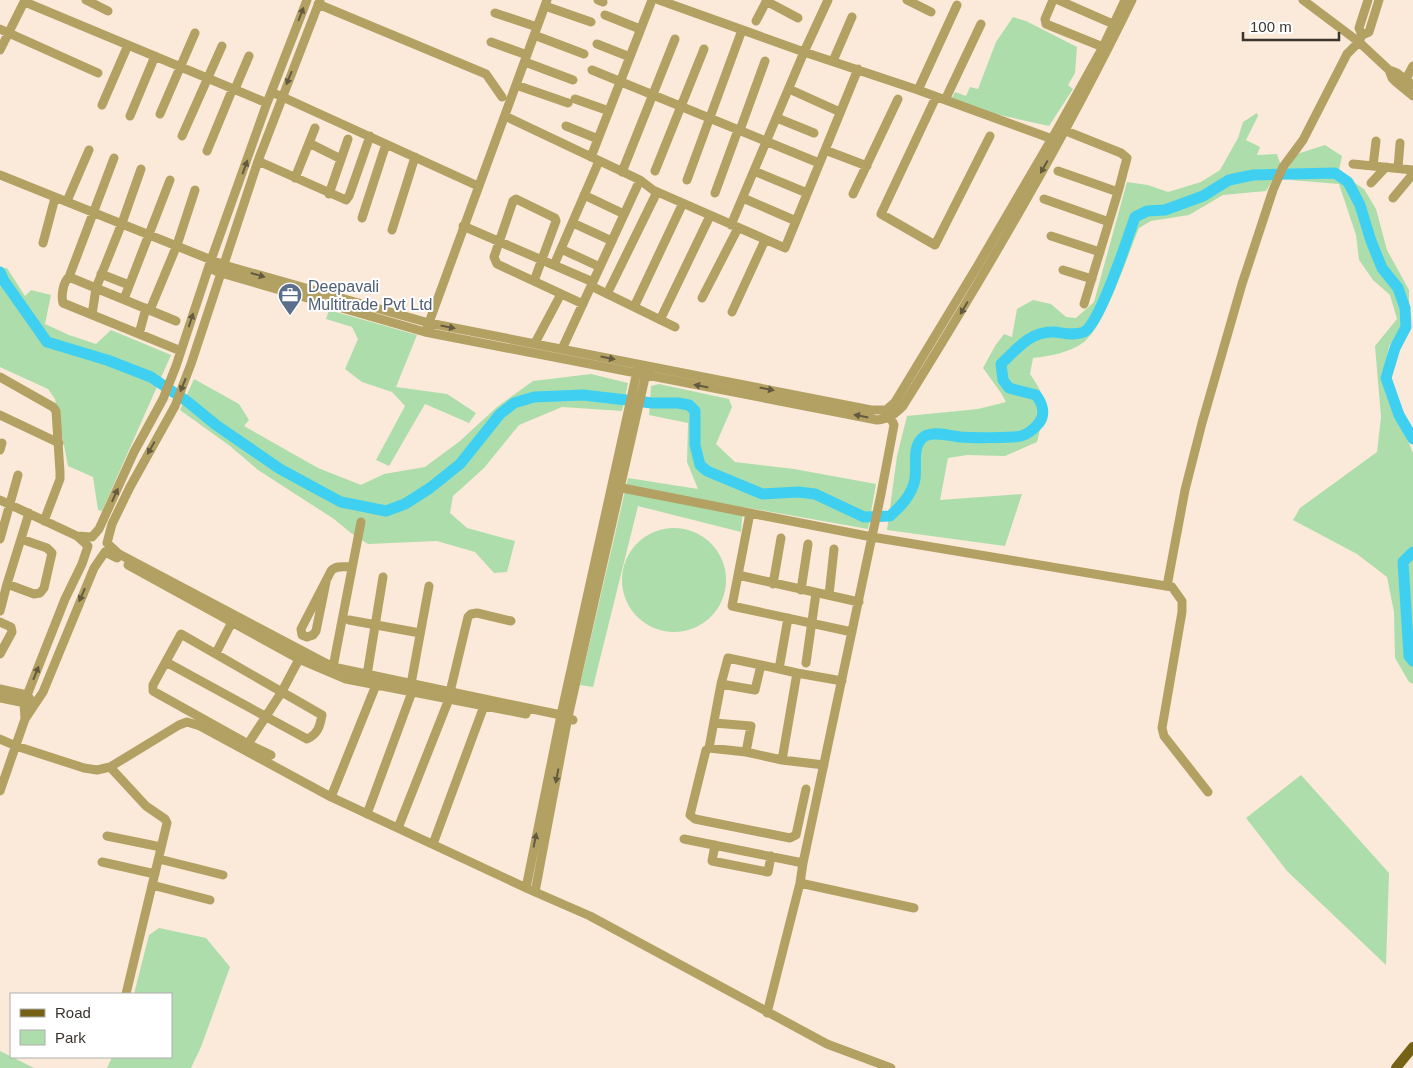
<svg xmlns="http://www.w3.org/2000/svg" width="1413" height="1068" font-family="Arial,sans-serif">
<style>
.green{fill:#adddaa}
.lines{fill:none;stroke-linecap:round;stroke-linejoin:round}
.river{stroke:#3fd0f1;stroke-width:11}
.minor{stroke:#b3a163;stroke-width:9}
.major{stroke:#766214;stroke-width:10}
.oneway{fill:#645a40}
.labels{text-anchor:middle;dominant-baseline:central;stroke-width:4;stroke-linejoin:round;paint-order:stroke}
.service-label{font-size:16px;fill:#4e5e75;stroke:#fff;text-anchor:start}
</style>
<rect width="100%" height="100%" fill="#fbeada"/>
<path class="green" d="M1013 17 1026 21 1077 47 1075 73 1068 85 1073 89 1049 126 995 114 951 100 955 92 966 96 970 87 978 89 996 42Z
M1257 113 1258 116 1246 140 1260 147 1257 155 1277 154 1281 166 1266 191 1223 195 1189 215 1151 221 1139 228C1127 256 1106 324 1084 342 1070 353 1049 356 1033 358L1030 374C1051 405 1045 408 1037 442L1005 456 967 455 948 458 940 500 1022 494 1005 546 887 530 897 456 907 416 978 409 1006 402 1001 393 983 368 995 346 1004 334 1012 337 1017 309 1033 300 1051 304 1066 317 1076 318 1094 302 1127 182 1148 185 1168 192 1201 182 1220 170 1238 138 1243 122Z
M1325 145 1342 156 1339 170 1343 175 1364 189 1376 209 1387 250 1409 290V324L1389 346 1383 377 1390 399 1413 453V684L1409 682 1395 658 1394 612 1387 577 1357 554 1293 520 1300 508 1377 452 1381 417 1375 346 1397 319 1390 295 1373 280 1359 260 1356 235 1339 184 1291 180 1287 170 1297 154Z
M7 268 25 296 31 290 51 295 45 324 69 335 96 344 111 330 171 355 102 511 98 510 93 477 68 466 55 399 48 389 0 367V269Z
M329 310 417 335 396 387 447 394 476 413 469 423 425 404 389 466 376 460 405 406 392 392 362 382 345 369 358 339 352 327 326 319Z
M591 374 628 383 622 411 562 407 519 425 484 468 453 496 450 513 467 528 515 541 507 572 494 573 475 552 437 541 368 544 351 533 334 519 258 470 230 446 180 410 194 379 239 404 249 420 244 426 318 468 361 485 384 474 425 467 460 441 497 407 533 381Z
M659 384 729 399 732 407 716 444 735 462 794 469 876 484 868 529 743 507 741 532 638 506 593 687 580 685 628 478 698 489 687 462 688 423 649 415 651 386Z
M622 580a52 52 0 1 1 104 0a52 52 0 1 1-104 0Z
M1301 775 1389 873 1386 965 1287 871 1246 818Z
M159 928 206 938 230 967 201 1047 191 1068H107L112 1057H171V994H134L149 935Z
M0 1051 34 1068H0Z"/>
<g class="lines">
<path class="river" d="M0 272 4 281 47 342 107 360 151 377 188 402 216 425 280 469 341 502 386 511 405 504 430 488 460 464 500 414 514 403 534 397 583 395 652 403H678L689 405 695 411V445L700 465 707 471 762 494 798 492 815 494 864 517 890 516C901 506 912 495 915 479 917 467 911 444 925 436 935 431 950 436 960 437 970 438 1012 438 1021 436 1029 434 1034 429 1039 423 1046 414 1042 403 1036 395L1009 388 1003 380 1001 364C1017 349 1030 331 1054 332 1064 333 1075 336 1084 332 1100 323 1128 237 1135 217L1147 211 1165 210 1203 196 1229 180 1253 175 1335 173 1348 182 1360 205 1371 241 1382 268 1398 288 1405 308 1406 327 1395 348 1386 378 1399 415 1413 439
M1413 552 1403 562 1409 656 1413 661"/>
<path class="minor" d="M86 0 108 11
M320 0 258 161 191 364 175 406 130 487 112 524 107 543 119 554 333 667 561 715 573 720
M598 0 603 2
M659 0 804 52 918 90 1055 140
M907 0 931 12
M1053 0 1045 19 1046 24 1103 47
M1058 0 1113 24
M1303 0 1359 42 1389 70 1392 78 1396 82 1413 96
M766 1 798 18
M25 2 267 103
M318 4 486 74 502 97
M545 6 591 22
M495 13 537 27
M605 15 640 29
M756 21 767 0
M0 29 98 73
M534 35 584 54
M1362 35 1369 32 1379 0
M491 42 527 55
M597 44 630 57
M0 50 25 0
M833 61 852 17
M525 62 573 80
M592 70 819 163
M1389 70 1397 73 1413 85
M1406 79 1413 66
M516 85 568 103
M235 89 249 56
M789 89 840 112
M918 90 957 5
M276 94 478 186
M936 97 881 214 935 245 990 136
M575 99 609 111
M945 100 981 24
M102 105 128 45
M160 114 195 33
M130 116 155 56
M505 116 640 180 653 190 785 248 858 69
M777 118 814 133
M566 126 598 139
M1061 129 1121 153 1127 158 1118 192 1084 304
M740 130 765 61
M182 136 222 46
M309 143 341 159
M825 150 867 166
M207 151 233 88
M591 157 652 0
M258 161 346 200 349 196 370 136
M1353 164 1413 170
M1373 166 1376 141
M1398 168 1400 143
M655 171 704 49
M754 171 807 193
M1058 171 1118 192
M622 172 675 39
M0 175 224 265 429 323 871 410H886L895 402 978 265 1058 128 1103 47 1125 0
M295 178 315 128
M687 180 742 30
M1371 183 1386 167
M715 193 738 130
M329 194 348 139
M853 194 898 99
M584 195 624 214
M743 198 796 221
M1393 198 1413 174
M1044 199 1109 222
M67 201 89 150
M362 218 386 144
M573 223 612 241
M731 225 804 52 828 0
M463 226 593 282
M392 230 415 157
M1051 236 1100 252
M43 243 55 198
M561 249 600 267
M554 265 599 161
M209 268 221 273 425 332 877 420C889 419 895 414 903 406 985 274 1064 140 1132 0
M1063 270 1092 279
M101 274 129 285
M69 277 114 158
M534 281 556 221 555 218 516 199 513 201 494 257 497 264 583 304
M591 286 675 327
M607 294 657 192
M702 298 738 228
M124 299 170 180
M634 307 683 203
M150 310 177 245 195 190
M732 312 765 240
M92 315 96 288 122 223 141 169
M660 320 710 216
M176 321 69 277C63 282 61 296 63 303L181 351
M427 328 547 0
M139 334 146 308
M535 343 561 294
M562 349 640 180
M0 377 53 407 56 411 60 472V479L44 521
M0 415 59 443
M0 450 2 443
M612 486 872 537 1172 587 1182 601V612L1162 728 1164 736 1208 792
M0 500 77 536 88 546 82 564 65 599 24 703 25 719
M750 513 732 606 852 632
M77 536 92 537 99 529 134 452 163 399 176 366 211 260 267 103 307 0
M0 539 18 475
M128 565 299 659 346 679 526 714
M738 575 859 602
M326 582 316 631 313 635 307 637 302 635 301 629 331 571C336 565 344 567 351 567
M7 584 34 594 40 593 44 588 52 553 47 548 21 539
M773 584 781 538
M1167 586 1185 490 1202 423 1242 284 1273 190 1283 167 1303 140 1347 54 1359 42 1362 35 1359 28 1368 0
M801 590 808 544
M829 595 834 549
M0 611 7 584 29 513
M349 620 420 633
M0 622 11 627 12 632 0 654
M216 653 234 618
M166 662 307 739C318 734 320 726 322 715L181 634 153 685V691L248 744C259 727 270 710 281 693 288 681 294 667 302 655
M806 663 816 593
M761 665 797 673
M333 667 361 522
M779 669 788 618
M367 675 383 577
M411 684 429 586
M721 684 755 690 761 665 728 658 721 684 709 748 746 752 782 760 797 673 842 681
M0 689 27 695 30 699
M450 692 468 617 471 614 477 613 511 621
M0 698 30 704
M714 723 751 726 746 752
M0 739 16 746 84 768 97 770 110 767 179 725 187 722 200 726 331 797 535 892 590 916 827 1044 891 1068
M248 744 271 755
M706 750 690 815 695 819 790 838 796 835 806 789
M782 760 824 765
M110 767 146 806 165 819 167 823 126 994
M0 791 25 719 43 692 94 568 105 552 117 558
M331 797 376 685
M367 814 412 692
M398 828 449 699
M107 836 161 847
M684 839 803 863
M433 844 484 706
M715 845 712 861 768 872 771 856
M159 859 223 875
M102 862 155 874
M800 883 914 908
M152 885 210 900
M526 888 561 715 638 367
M535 892 568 717 647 369
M767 1013 800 883 803 863 881 494 894 425 888 412"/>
<path class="major" d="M1396 1068 1413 1047"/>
</g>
<defs><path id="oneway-solid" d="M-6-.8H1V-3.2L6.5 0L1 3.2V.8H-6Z" transform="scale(1.25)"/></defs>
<g class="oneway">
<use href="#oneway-solid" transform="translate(301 14) rotate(-69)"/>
<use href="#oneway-solid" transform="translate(289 78) rotate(112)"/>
<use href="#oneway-solid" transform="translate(245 167) rotate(-70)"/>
<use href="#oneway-solid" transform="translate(1044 167) rotate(119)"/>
<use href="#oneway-solid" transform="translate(258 275) rotate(16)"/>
<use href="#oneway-solid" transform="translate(964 308) rotate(121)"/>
<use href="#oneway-solid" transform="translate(191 320) rotate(-72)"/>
<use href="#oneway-solid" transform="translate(448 327) rotate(11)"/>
<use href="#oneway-solid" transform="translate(608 358) rotate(11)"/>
<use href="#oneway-solid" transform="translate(183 385) rotate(112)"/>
<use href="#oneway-solid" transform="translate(701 386) rotate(-169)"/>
<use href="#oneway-solid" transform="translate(767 389) rotate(11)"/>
<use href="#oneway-solid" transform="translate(861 416) rotate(-169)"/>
<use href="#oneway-solid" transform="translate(151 448) rotate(119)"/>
<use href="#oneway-solid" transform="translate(115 495) rotate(-66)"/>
<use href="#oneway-solid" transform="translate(82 595) rotate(114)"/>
<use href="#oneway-solid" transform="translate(36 673) rotate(-68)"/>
<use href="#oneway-solid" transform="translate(557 776) rotate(101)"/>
<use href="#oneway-solid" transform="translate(535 840) rotate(-79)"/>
</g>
<defs>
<symbol id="office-pin" viewBox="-11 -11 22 30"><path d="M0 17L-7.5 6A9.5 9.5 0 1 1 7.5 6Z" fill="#5c6f8a" stroke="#fff"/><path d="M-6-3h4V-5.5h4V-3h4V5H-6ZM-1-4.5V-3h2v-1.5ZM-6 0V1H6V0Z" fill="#fff"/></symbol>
</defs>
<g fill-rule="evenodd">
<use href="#office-pin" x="276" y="281" width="28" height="38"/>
</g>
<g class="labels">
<g class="service-label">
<text x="308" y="286">Deepavali<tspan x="308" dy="18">Multitrade Pvt Ltd</tspan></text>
</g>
</g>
<rect x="10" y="993" width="162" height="65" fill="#ffffff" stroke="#b0aeab"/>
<rect x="20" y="1009" width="25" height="8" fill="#766214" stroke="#b0aeab"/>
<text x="55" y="1018" font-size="15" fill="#3a342d">Road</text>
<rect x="20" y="1030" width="25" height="15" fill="#adddaa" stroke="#b0aeab"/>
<text x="55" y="1043" font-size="15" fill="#3a342d">Park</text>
<path d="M1243 32v8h96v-8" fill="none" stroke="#3a342d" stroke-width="2.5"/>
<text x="1250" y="32" font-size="15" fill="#3a342d" stroke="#ffffff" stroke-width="4" paint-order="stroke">100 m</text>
</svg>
